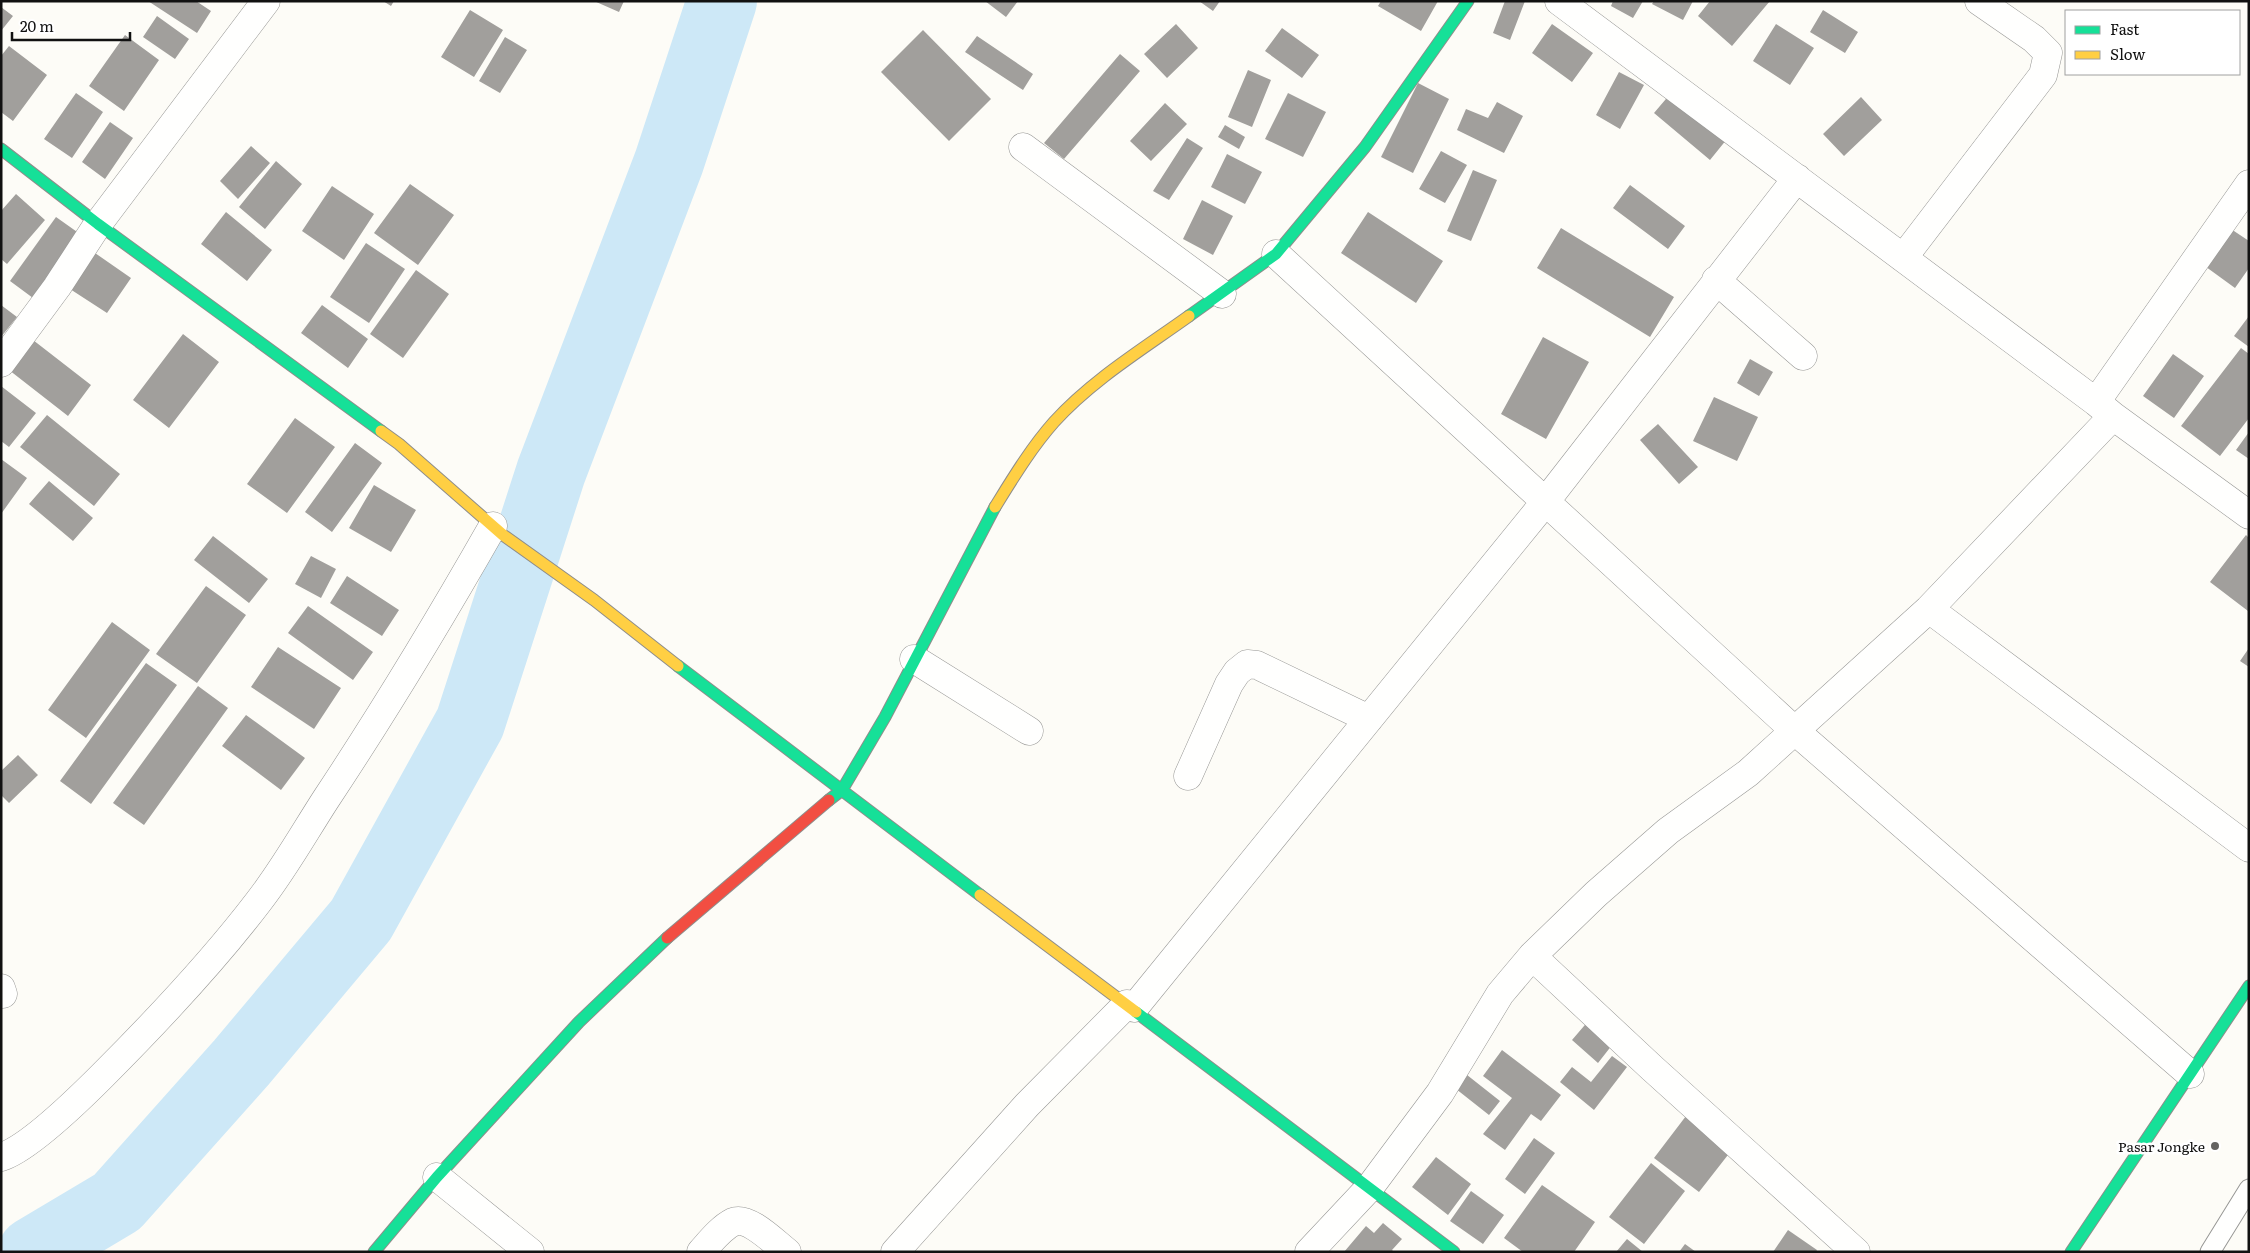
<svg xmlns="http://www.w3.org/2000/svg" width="2250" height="1253" font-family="Literata,serif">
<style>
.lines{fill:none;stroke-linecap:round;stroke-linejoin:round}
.river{stroke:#cde8f7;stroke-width:70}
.building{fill:#a19f9c}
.lane-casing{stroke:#979795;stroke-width:21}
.street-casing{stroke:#979795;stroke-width:29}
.fast-casing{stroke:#8e8d8b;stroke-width:13}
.slow-casing{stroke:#8e8d8b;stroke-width:13}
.jam-casing{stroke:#8e8d8b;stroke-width:13}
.lane{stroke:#fffffe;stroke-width:19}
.street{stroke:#fffffe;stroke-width:28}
.fast{stroke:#16e098;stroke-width:11}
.slow{stroke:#ffcf43;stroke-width:11}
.jam{stroke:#f24e42;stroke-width:11}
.poi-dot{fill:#646362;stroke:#fff;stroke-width:2}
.labels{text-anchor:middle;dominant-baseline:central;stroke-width:5;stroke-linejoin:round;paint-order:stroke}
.poi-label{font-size:14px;fill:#111;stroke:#fff;text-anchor:end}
</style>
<rect width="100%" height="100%" fill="#fdfcf7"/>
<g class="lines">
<path class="river" d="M33 1252 117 1202 241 1063 361 920 470 723 551 472 669 162 722 1"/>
</g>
<path class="building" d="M148 1H196L211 11 197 33Z
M383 1H394L391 6Z
M594 1H624L619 12Z
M985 1H1018L1006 17Z
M1199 1H1220L1213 11Z
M1381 1H1438L1421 31 1378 6Z
M1505 1H1525L1510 40 1493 33Z
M1613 1H1643L1633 18 1611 6Z
M1654 1H1693L1683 20 1652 4Z
M1710 1H1770L1732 46 1698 16Z
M1 7 13 16 1 31Z
M470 10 503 30 474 77 441 57Z
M1823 10 1858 32 1845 53 1810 32Z
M157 16 189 39 175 59 143 37Z
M1176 24 1198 48 1167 78 1144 54Z
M1552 24 1593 53 1572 82 1532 53Z
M1776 24 1814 48 1790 85 1753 61Z
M1282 28 1319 55 1302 78 1265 51Z
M923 30 991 99 949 141 881 72Z
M125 35 159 60 124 111 89 86Z
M977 36 1033 74 1023 90 965 52Z
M505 37 527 50 500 93 479 81Z
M9 46 47 75 13 121 1 112V56Z
M1120 54 1140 71 1064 159 1044 143Z
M1248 70 1271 80 1252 127 1228 117Z
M1619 72 1644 85 1620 129 1596 115Z
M1418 83 1449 99 1413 173 1381 157Z
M76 93 103 112 72 158 44 139Z
M1288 93 1326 112 1303 157 1265 139Z
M1671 93 1727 139 1710 160 1654 113Z
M1861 97 1882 120 1844 156 1823 134Z
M1497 102 1523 116 1504 153 1457 130 1466 109 1488 118Z
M1165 103 1187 124 1151 161 1130 141Z
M110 122 133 138 105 179 82 162Z
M1225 125 1245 137 1239 149 1218 137Z
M1187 138 1203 148 1169 200 1153 191Z
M251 146 270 163 238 199 220 181Z
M1441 151 1467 165 1445 203 1419 189Z
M1227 154 1262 172 1245 204 1211 187Z
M276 161 302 184 265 229 239 207Z
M1473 170 1497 180 1471 241 1447 231Z
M410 184 454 215 418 265 374 233Z
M1630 185 1685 226 1668 249 1613 208Z
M332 186 374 214 344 260 302 231Z
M16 194 45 220 7 264 1 259V211Z
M1202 200 1233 216 1213 255 1183 239Z
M226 212 272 250 247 281 201 244Z
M1368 212 1443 261 1416 303 1341 253Z
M56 217 80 234 33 298 10 281Z
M2228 227 2249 241V268L2235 288 2202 264Z
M1561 228 1674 297 1650 337 1537 268Z
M366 243 405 269 369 323 330 297Z
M95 253 131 278 107 313 70 289Z
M416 270 449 294 403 358 370 334Z
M1 305 17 317 1 337Z
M322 305 368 339 348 368 301 333Z
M2249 316V347L2234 336Z
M183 334 219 362 169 428 133 400Z
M1543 337 1589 362 1546 439 1501 414Z
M33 340 91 385 68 416 9 370Z
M2241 348 2249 354V418L2220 456 2181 426Z
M2173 354 2204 376 2174 418 2143 396Z
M1750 359 1773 372 1759 396 1737 383Z
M1 386 36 413 9 447 1 441Z
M1714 397 1758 417 1737 461 1693 441Z
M47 415 120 474 94 506 20 447Z
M295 418 335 447 287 513 247 484Z
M1658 424 1698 467 1679 484 1640 440Z
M2249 432V459L2236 450Z
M355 443 382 463 332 532 305 512Z
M1 459 27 478 1 514Z
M49 481 93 518 73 541 29 504Z
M374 485 416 510 391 552 349 528Z
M2246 535 2249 538 2248 611 2210 582Z
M213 536 268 579 249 603 194 560Z
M311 556 336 569 321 598 295 584Z
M347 576 399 610 382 636 330 603Z
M206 586 246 615 197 683 156 654Z
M308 606 373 652 353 680 288 633Z
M112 622 150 650 86 738 48 710Z
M278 647 341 688 314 729 251 687Z
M2249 648V667L2240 661Z
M146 663 177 685 91 804 60 781Z
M198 686 228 708 144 825 113 803Z
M246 715 305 758 281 790 222 746Z
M18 755 38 775 9 803 1 795V771Z
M1590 1019 1616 1040 1598 1063 1572 1040Z
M1502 1050 1561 1095 1541 1121 1531 1114 1505 1150 1483 1134 1512 1098 1483 1076Z
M1612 1056 1627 1067 1594 1110 1560 1082 1572 1067 1591 1082Z
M1462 1071 1500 1101 1489 1115 1451 1085Z
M1686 1116 1731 1151 1699 1192 1654 1158Z
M1534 1138 1555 1153 1525 1194 1505 1179Z
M1436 1157 1471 1184 1448 1215 1412 1187Z
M1651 1163 1685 1191 1644 1244 1609 1217Z
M1542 1185 1595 1222 1574 1252H1523L1504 1238Z
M1471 1191 1504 1215 1483 1244 1450 1221Z
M1383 1223 1402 1239 1392 1250 1394 1252H1344L1366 1226 1374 1233Z
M1788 1230 1817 1250 1816 1252H1773Z
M1627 1239 1643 1252H1616Z
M1685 1244 1696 1252H1679Z"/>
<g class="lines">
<defs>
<path id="lane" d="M2210 1252 2249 1189"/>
<path id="street" d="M1559 1 2096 402 2113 416 2249 515
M1023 147 1222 294
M1276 254 1794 730 2190 1074
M1903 258 2043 75 2048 53 2034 39 1979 1
M1716 280 1803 356
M1 363 57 287 98 224 266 1
M2096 402 2249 184
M1929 609 2249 848
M914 659 1029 731
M1188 776 1229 684 1237 672 1247 664 1257 665 1369 719
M1532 956 1652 1068 1856 1252
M1 988 3 994
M1134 1008 1546 501 1797 178
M1 1157C28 1149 81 1097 102 1076 158 1020 211 964 259 901 284 869 304 833 326 799 385 710 440 619 493 526
M437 1177 530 1252
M701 1252C710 1242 721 1228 733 1222 748 1215 775 1243 787 1252
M895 1252 1027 1105 1127 1004
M1309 1252 1370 1187 1440 1093 1500 994 1532 956 1596 894 1668 831 1748 773 1929 609 2113 416"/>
<path id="fast" d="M1 149 98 224 381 431
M1189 316 1276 254 1365 147 1468 1
M678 666 980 895
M829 800 842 790 885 717 995 507
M1136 1012 1454 1252
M374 1252 437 1177 579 1022 667 938
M2071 1252 2249 986"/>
<path id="slow" d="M381 431 399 444 503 535 594 600 678 666
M995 507C1013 478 1031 448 1054 422 1092 380 1143 349 1189 316
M980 895 1136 1012"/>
<path id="jam" d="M667 938 829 800"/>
</defs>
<use href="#lane" class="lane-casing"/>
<use href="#street" class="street-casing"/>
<use href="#fast" class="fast-casing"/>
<use href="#slow" class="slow-casing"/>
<use href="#jam" class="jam-casing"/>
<use href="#lane" class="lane"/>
<use href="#street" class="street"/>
<use href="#fast" class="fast"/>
<use href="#slow" class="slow"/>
<use href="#jam" class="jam"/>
</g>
<circle class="poi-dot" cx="2215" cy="1146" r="5"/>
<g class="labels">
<g class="poi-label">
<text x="2205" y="1146">Pasar Jongke</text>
</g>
</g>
<rect width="2250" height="1253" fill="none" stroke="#111111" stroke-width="5"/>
<rect x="2065" y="10" width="175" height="65" fill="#ffffff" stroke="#a0a0a0"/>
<rect x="2075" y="26" width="25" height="8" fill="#16e098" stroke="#a0a0a0"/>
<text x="2110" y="35" font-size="15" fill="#111111">Fast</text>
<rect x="2075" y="51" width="25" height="8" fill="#ffcf43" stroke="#a0a0a0"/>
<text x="2110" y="60" font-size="15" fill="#111111">Slow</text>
<path d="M12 32v8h118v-8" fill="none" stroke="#111111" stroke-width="2.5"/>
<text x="20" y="32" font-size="15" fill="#111111" stroke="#ffffff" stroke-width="4" paint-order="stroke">20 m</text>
</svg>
